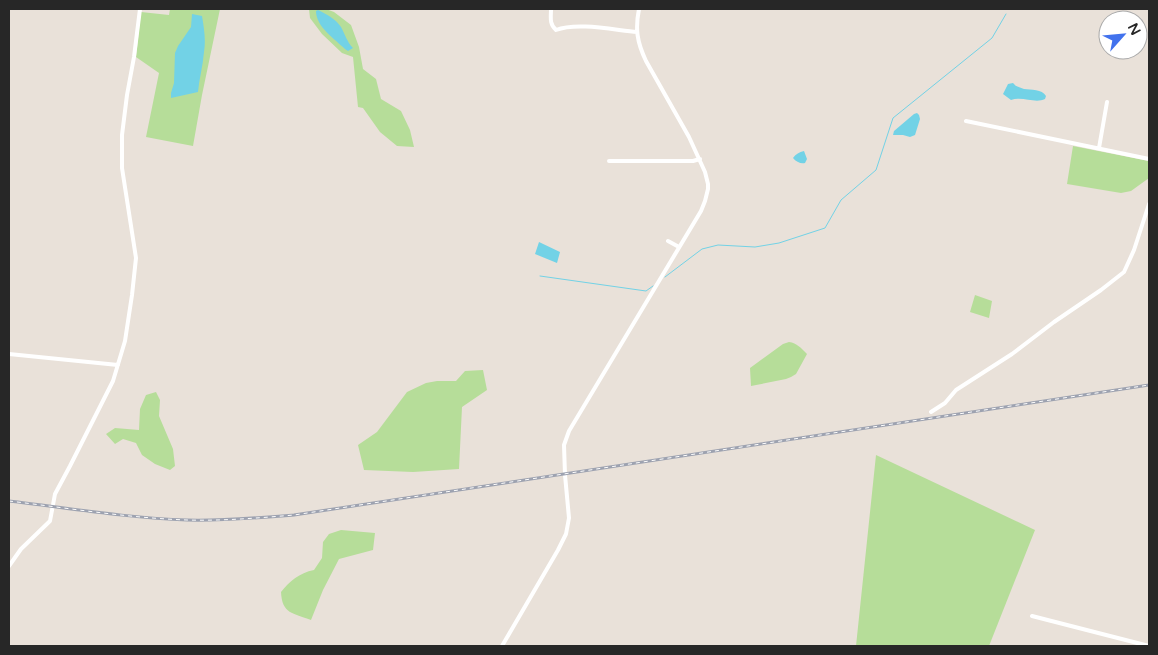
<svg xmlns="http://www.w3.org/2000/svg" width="1158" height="655" font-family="'Varela Round',sans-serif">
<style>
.green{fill:#b6dd99}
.water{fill:#72d2e6}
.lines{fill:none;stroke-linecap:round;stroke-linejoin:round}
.stream{stroke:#72d2e6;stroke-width:1}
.minor{stroke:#fff;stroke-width:4}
.rail-casing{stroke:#9da2b0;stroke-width:3}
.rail{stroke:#fff;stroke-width:1;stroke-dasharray:4;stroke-linecap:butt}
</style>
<rect width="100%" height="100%" fill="#e9e1d9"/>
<path class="green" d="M170 9H220L202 95 193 146 146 137 159 73 136 57 141 12 169 15Z
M309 9H326L334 12 351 25 359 47 363 69 376 79 381 99 401 111 410 130 414 147 397 146 380 132 363 108 358 107 353 57 342 53 322 34 310 18Z
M1073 146 1149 161V178L1131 191 1121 193 1067 184Z
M975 295 992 301 989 318 970 312Z
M789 342C797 343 801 348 807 354L796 374 791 377 786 379 751 386 750 368 783 344Z
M483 370 487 390 462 407 459 469 413 472 364 470 358 445 377 432 407 392 426 383 437 381H456L465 371Z
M156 392 160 400 159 416 173 449 175 466 170 470 155 464 142 455 136 443 123 439 115 444 106 434 115 428 139 430 140 409 146 395Z
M876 455 1035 530 989 646H856Z
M341 530 375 533 373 550 339 559 323 590 311 620C293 613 282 614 281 592 290 581 299 573 314 570L322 558 323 542 329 534Z"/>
<path class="water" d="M318 10C326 14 336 19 341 27 345 34 347 42 353 48L348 51 345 49C335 39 316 27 316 11Z
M192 14 202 16C204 28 206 40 204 52 203 66 199 79 198 92L171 98V93L174 83 175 53 178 46 191 27Z
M1013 83 1016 86C1019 87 1021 88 1024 89 1031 90 1042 89 1046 96L1045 99C1035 104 1023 96 1011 100L1003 94 1008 84Z
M917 113 919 115 920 119 915 135 910 137 903 135H893L894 131 914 114Z
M804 151 807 159 805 163C801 164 796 162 793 158 796 154 799 152 804 151Z
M539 242 560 252 557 263 535 254Z"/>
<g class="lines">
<path class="stream" d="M540 276 646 291 653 286
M665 277 702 249 718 245 755 247 779 243 825 228 841 200 876 170 893 118 992 38 1006 14"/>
<path class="minor" d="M551 9C551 17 549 24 556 30 577 22 614 30 637 32
M966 121 1149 159
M1099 148 1107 102
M609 161H693L700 159
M668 241 679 247
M9 354 118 365
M931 412 945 403 956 390 1012 354 1054 322 1101 290 1124 272 1134 250 1149 204
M9 566 21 549 50 521 55 494 70 466 113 381 125 341 132 295 136 258 122 168V135L127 95 134 57 140 9
M1032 616 1149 646
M502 646 558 550 566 534 569 518 565 475 564 445 569 431 701 211 705 201 708 189V184L705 172 689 137 646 61C637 42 635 29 639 9"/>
<defs>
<path id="rail" d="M9 501C68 508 128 518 187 520 223 521 258 518 294 515L1149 385"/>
</defs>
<use href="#rail" class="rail-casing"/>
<use href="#rail" class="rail"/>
</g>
<rect width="1158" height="655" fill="none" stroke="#272727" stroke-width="20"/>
<g transform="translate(1123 35) rotate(63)"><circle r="24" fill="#ffffff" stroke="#a9a9a9"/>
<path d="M0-4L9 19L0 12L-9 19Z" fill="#4272ed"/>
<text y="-8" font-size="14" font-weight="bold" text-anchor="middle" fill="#272727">N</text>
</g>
</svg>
